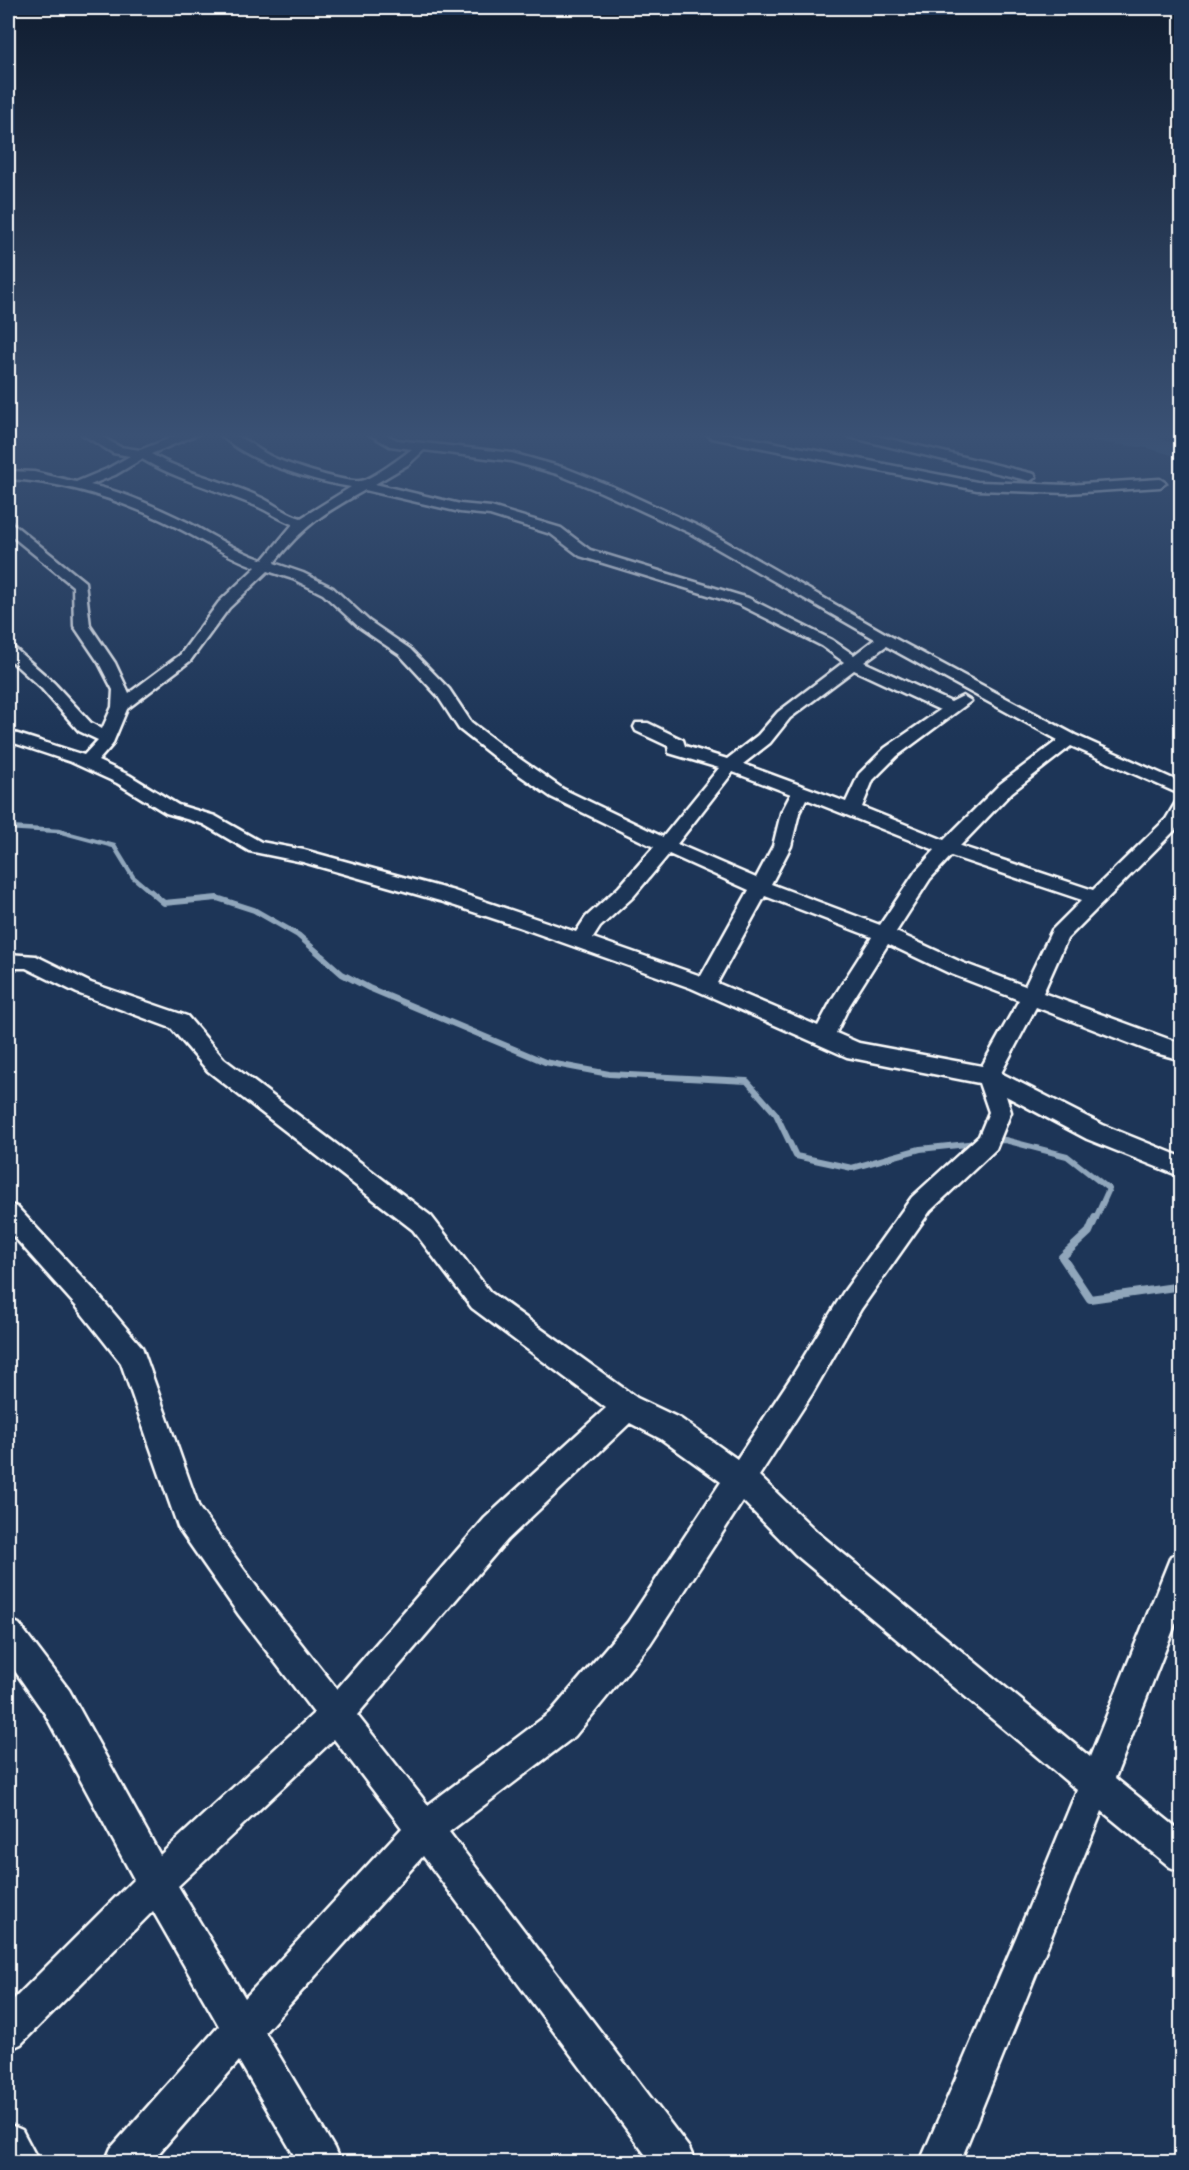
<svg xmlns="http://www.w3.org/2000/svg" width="1189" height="2170" font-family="Dekko,sans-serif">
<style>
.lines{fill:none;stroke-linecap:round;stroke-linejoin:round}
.stream-far2{stroke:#90a6bb;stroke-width:4.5}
.stream-far1{stroke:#90a6bb;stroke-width:6}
.stream{stroke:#90a6bb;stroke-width:8}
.river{fill:#466b8e;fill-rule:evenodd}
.minor-casing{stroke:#fff;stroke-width:5}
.minor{fill:#1d3557;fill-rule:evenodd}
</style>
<rect width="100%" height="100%" fill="#1d3557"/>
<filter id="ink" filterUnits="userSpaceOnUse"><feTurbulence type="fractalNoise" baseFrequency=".0167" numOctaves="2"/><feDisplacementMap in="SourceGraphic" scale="12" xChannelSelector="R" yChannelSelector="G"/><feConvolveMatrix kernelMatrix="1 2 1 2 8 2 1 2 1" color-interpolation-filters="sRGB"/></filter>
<g filter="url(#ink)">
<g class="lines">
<path class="stream-far2" d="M8 828 58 831 114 846 133 877 152 893"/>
<path class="stream-far1" d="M150 891 164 903 217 898 254 910 298 935 342 974 369 988 545 1062 609 1074 747 1081 776 1114 796 1156 852 1168 920 1149 977 1143
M993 1141 1005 1140 1067 1156 1109 1189 1095 1220"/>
<path class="stream" d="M1095 1218 1089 1232 1062 1257 1090 1299 1182 1286"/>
<path class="river" d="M1071 434H1131L1150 436 1182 446V458L1148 448 1081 440 1074 438Z"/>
<defs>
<path id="minor" d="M82 434H97L120 447 140 450 181 434H198L151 454C186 474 227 481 264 499 277 506 287 514 301 518L351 487C313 481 247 462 220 434 243 434 251 446 270 456 286 464 344 483 360 481 371 480 403 456 412 449L390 446 369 434H385L397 440 512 453 565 468 611 486 700 527 890 636 1075 735 1182 783V795L1071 746 1012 792 960 846 1093 890 1166 819 1176 802 1182 801V823L1179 826 1067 939 1043 993 1182 1044V1060L1152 1052 1036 1007 1001 1073 1103 1125 1182 1157V1177L1087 1139 1006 1096 1011 1112 996 1149 930 1211 861 1309 812 1394 759 1476 817 1532 1090 1757 1171 1556 1182 1552V1607L1115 1778 1182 1832V1872L1170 1867 1102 1811 960 2162H920L1027 1912 1077 1790 795 1554 743 1501 650 1644 575 1736 449 1832 689 2148 695 2162H651L423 1856 265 2032 334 2148 340 2162H298L239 2061 151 2162H105L111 2148 219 2026 153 1911 21 2044 8 2050V2005L134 1879 45 1714 8 1661V1619L19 1624 69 1690 160 1855 314 1713 239 1615 178 1527 121 1363 76 1306 8 1230V1204L17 1207 94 1290 142 1347 199 1508 261 1593 337 1689 485 1518 606 1408 472 1308 413 1230 208 1071 171 1028 77 993 26 968H8V954L36 956 91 983 187 1016 224 1059 431 1216 490 1292 637 1398 681 1419 737 1459 792 1376 843 1293 912 1197 979 1136 989 1112 979 1083 847 1057 691 988 519 927 440 901 303 862 249 851 203 824 166 813 117 783 71 762 8 741V731L84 755 98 740 79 731 42 689 8 658V646L13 647 54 683 91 723 102 729 112 707 113 690 99 663 74 626 73 586 8 533V523L13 524 85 582 90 626 115 663 129 693 180 655 219 602 256 567C228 557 204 541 178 528 124 501 68 482 8 479V471L34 472 76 482 107 469 130 456 113 453ZM424 450 511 461 557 474 601 492 690 533 875 639 854 655 832 640 748 598 590 550 561 528 491 507 460 504 375 484 409 464ZM142 459C176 479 214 489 251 504 266 509 278 519 293 524L263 560C236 551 212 535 187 522 156 507 124 492 90 485L115 475ZM365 490 460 512 490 515 551 534 580 556 738 604 822 646 844 662 778 712 758 735 727 759 685 746 683 740 648 723H636L634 727 636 731 668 746 669 753 719 768 663 837 563 789 510 752 471 722 449 689 410 649 369 621 333 588 303 573 274 563C304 525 324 513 365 490ZM268 571 293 579 323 594 359 627 400 655 437 695 459 729 498 760 551 797 654 847 619 887 586 917 576 932 454 891 304 850 261 842 215 816 178 805 129 775 98 761 112 745 127 709 190 661 229 608ZM886 646 1058 740 1000 784 944 840 862 807 873 780 897 756 971 701 963 696 951 702 864 662ZM854 670 940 710 885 748 859 774 846 802 743 764 770 743 790 718ZM733 772 791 794 781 813 773 846 756 878 677 844ZM806 799 935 850 916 871 880 925 771 884 791 846 799 813ZM669 854 749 890 701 976 593 938 600 927 633 897ZM951 856 1082 900 1052 930 1025 986 963 963 896 932 930 879ZM765 896 872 937 833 998 818 1026 717 983ZM888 944 949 973 1019 1000 982 1066 859 1043 836 1033 849 1006ZM630 1423 661 1439 721 1482 628 1622 551 1712 428 1805 357 1715 507 1540ZM334 1739 402 1828 245 1998 178 1886Z
M706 434H730L977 482 1067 485 1160 479 1166 483 1160 487 1067 493 977 490 712 438Z
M848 434H869L1034 474 1036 477 1030 481 850 437Z
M8 2124 22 2130 39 2162H8Z"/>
</defs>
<use href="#minor" class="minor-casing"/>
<use href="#minor" class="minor"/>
</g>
</g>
<linearGradient id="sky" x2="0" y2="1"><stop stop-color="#101d30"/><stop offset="0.59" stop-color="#3a5174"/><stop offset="1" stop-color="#3a5174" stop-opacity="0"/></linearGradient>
<rect width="1189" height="738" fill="url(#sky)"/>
<rect width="1189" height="2170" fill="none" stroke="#1d3557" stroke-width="30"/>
<rect x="15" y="15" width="1159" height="2140" fill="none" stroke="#fff" stroke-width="2" filter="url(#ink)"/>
</svg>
